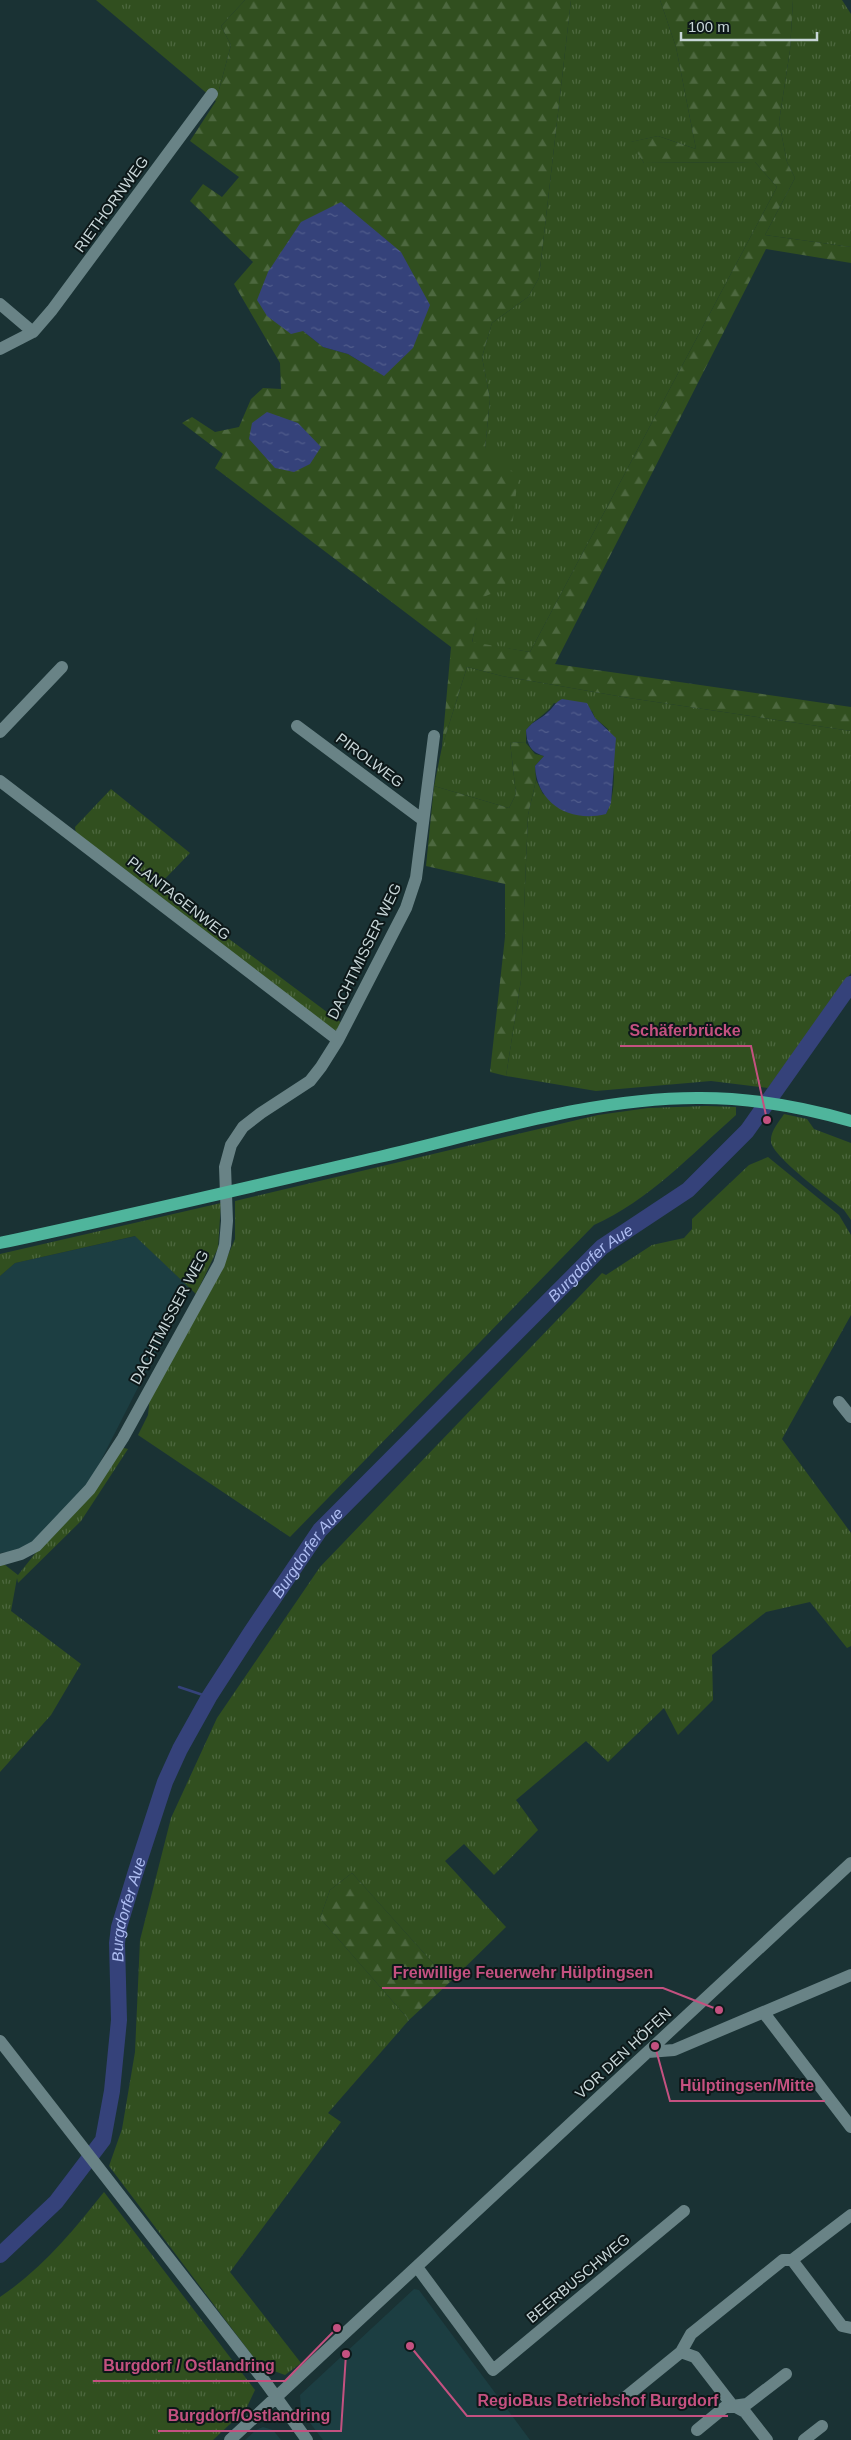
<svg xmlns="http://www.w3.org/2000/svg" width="851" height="2440" font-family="Helvetica,sans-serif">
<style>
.built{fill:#1c3e42}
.grass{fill:url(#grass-tufts)}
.forest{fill:url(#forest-firs);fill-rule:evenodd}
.water{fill:url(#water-ripples)}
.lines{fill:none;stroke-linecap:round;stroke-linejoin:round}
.stream{stroke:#35427a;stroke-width:2.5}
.river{stroke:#35427a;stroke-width:16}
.minor{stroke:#698386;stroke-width:12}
.major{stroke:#4fb59c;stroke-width:12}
.labels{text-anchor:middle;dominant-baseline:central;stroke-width:4;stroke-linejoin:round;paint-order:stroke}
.street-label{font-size:15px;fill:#c8d6d8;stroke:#0d1819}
.water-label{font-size:16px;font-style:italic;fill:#adbcf1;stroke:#0d1819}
.leader{fill:none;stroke:#c45180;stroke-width:2}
.callout-dot{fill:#c45180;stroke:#0d1819;stroke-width:2}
.callout-label{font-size:16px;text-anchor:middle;font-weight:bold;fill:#c45180;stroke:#0d1819;stroke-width:4;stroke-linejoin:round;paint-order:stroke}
</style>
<defs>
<pattern id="grass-tufts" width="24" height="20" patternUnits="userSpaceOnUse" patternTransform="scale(1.25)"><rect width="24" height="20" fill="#314f1f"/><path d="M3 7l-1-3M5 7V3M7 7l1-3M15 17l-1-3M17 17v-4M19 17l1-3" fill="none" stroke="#4d683f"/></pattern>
<pattern id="forest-firs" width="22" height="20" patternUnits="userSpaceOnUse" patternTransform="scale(1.25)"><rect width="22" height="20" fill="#314f1f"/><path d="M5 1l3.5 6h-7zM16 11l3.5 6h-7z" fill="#4d683f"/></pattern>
<pattern id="water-ripples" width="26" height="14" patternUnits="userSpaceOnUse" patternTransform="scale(1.25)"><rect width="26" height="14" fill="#35427a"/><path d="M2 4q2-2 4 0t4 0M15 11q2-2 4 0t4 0" fill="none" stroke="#515d8c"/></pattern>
</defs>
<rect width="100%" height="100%" fill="#1a3234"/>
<path class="built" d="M136 1236 189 1287 89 1484 35 1541 17 1551 0 1553V1276L15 1263Z
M414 2289 419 2290 530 2440H323L301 2411 300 2395Z
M263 2427 273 2430 281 2440H245L256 2430Z"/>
<path class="grass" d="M96 0H245L221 26 231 45 216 101Z
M571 0H660L676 47 696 149 658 136 631 142 644 163 755 162 777 187 530 652 472 643 480 598 485 449 490 399 482 357 492 323 528 297 539 278Z
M793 0H842L851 14V247L765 235 795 178 787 162 779 122 790 50Z
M467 667 502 676 629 698 851 731V973L768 1088 711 1081 596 1091 506 1076 521 980 528 815 536 780 543 794 606 814C619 787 613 757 608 729L595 718 592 711 554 703C546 715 534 719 526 730V743L510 742 516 794 509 808 434 786 442 747Z
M111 789 190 853 158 886 343 1024 338 1031 327 1029 76 834 75 827Z
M706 1106 736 1107V1115C692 1154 648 1201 594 1225L290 1537 138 1435 148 1415 150 1395 225 1262 235 1239V1201L598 1115 648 1108Z
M784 1114 807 1119 814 1129 851 1143V1220L844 1210C829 1198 773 1157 771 1142 770 1131 779 1122 784 1114Z
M768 1157 839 1215 851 1235V1315L782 1439 851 1533V1646L847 1648 810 1602 766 1612 712 1655 713 1700 678 1735 664 1708 608 1762 586 1741 516 1800 538 1830 494 1875 464 1844 445 1861 506 1927 450 1982 352 1873 330 1890 320 1918 409 2020 328 2113 341 2122 230 2272 301 2363 285 2375 274 2371 267 2375 109 2166 122 2129 135 2052 140 1940 171 1818 217 1718 320 1567 602 1273 606 1275 652 1245 684 1238 692 1229V1219L749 1165Z
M221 1203 218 1248 196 1294 135 1236 15 1263 0 1276V1254Z
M120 1447 128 1449 81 1521 18 1583 17 1578 11 1611 81 1664 51 1715 0 1772V1561L18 1575Z
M104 2192 255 2390 246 2409 213 2440H0V2297C42 2269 73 2231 104 2192Z"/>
<path class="forest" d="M245 0H571L539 278 528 297 492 323 482 357 490 399 485 449 518 476 505 588 481 598 472 642 530 652 777 187 755 162 644 163 630 142 658 136 696 149 676 47 660 0H793L790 50 779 122 787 162 795 178 765 235 851 247V263L766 249 555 664 851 707V731L629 698 502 676 467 667 442 747 451 647 215 468 223 454 182 423 192 417 215 432 239 427 251 399 263 388 281 389 280 363 234 284 253 262 190 201 203 184 222 197 239 177 190 141 216 101 231 45 221 26ZM303 331 413 348 359 361 348 354 323 347Z
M510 742 526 743 535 754 544 756 535 766 536 780 528 815 521 980 506 1076 490 1072 505 937V884L426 866 434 786 509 808 516 794Z
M352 1873 450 1982 409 2020 320 1918 330 1890Z"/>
<path class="water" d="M341 202 401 252 430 305 413 348 384 376 348 354 323 347 303 331 291 334 267 316 257 300 268 272 301 222Z
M267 412 298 423 321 447 310 464 294 472 275 468 249 439 252 423Z
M562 699 587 703 595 718 616 738 611 803 606 814C570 823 537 804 535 766L544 756C530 752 527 744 526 730 534 720 540 720 548 712 554 707 554 703 562 699Z"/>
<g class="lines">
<path class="stream" d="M179 1687 209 1697"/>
<path class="river" id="s1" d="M0 2255 56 2202 103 2140 112 2091 119 2020 117 1943 119 1927 136 1871 165 1782 180 1749 209 1697 251 1632 320 1530 602 1247 688 1190 747 1131 851 984"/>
<path class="minor" d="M0 304 33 332
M0 349 33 332 52 310 212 94
M297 726 423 820
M0 732 62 667
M0 781 338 1040
M839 1402 851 1417
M0 1560 21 1554 36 1546 90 1489 123 1438 219 1264 225 1245 227 1221 225 1167 231 1145 243 1127 261 1113 310 1081 321 1067 338 1040 406 908 416 878 434 736
M764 2013 851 2127
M0 2041 266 2383 307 2440
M648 2052 674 2050 851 1975
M792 2260 842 2326 851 2328
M417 2267 493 2370 684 2211
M681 2352 695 2357 732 2405 745 2412 767 2440
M622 2400 681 2352 691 2334 783 2260H792L851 2215
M697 2430 725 2407 747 2404 786 2374
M230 2440 851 1863
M804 2440 822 2426"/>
<path class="major" d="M0 1243C127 1216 253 1186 379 1157 483 1133 594 1097 701 1098 752 1098 802 1107 851 1121"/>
</g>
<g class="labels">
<g class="street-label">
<text transform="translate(111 204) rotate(-54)">RIETHORNWEG</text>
<text transform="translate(370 760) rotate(37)">PIROLWEG</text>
<text transform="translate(179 898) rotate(38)">PLANTAGENWEG</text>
<text transform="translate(364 951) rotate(-64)">DACHTMISSER WEG</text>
<text transform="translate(169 1317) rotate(-62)">DACHTMISSER WEG</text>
<text transform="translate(623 2053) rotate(-43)">VOR DEN HÖFEN</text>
<text transform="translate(578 2278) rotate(-40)">BEERBUSCHWEG</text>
</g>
<g class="water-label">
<text stroke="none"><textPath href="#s1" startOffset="1198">Burgdorfer Aue</textPath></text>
<text stroke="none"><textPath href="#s1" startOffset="792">Burgdorfer Aue</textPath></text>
<text stroke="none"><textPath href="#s1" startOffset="388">Burgdorfer Aue</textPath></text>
</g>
</g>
<path class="leader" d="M767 1120L751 1046H620M719 2010L663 1988H382M655 2046L670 2101H825M337 2328L285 2381H93M410 2346L467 2416H728M346 2354L341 2431H158"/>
<g class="callout-dot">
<circle cx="767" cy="1120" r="5"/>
<circle cx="719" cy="2010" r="5"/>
<circle cx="655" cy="2046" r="5"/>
<circle cx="337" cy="2328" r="5"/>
<circle cx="410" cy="2346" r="5"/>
<circle cx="346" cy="2354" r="5"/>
</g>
<g class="callout-label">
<text x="685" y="1036">Schäferbrücke</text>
<text x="523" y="1978">Freiwillige Feuerwehr Hülptingsen</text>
<text x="747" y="2091">Hülptingsen/Mitte</text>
<text x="189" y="2371">Burgdorf / Ostlandring</text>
<text x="598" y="2406">RegioBus Betriebshof Burgdorf</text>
<text x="249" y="2421">Burgdorf/Ostlandring</text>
</g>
<path d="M681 32v8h136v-8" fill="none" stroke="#c8d6d8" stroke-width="2.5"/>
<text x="688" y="32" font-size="15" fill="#c8d6d8" stroke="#0d1819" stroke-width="4" paint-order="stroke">100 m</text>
</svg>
